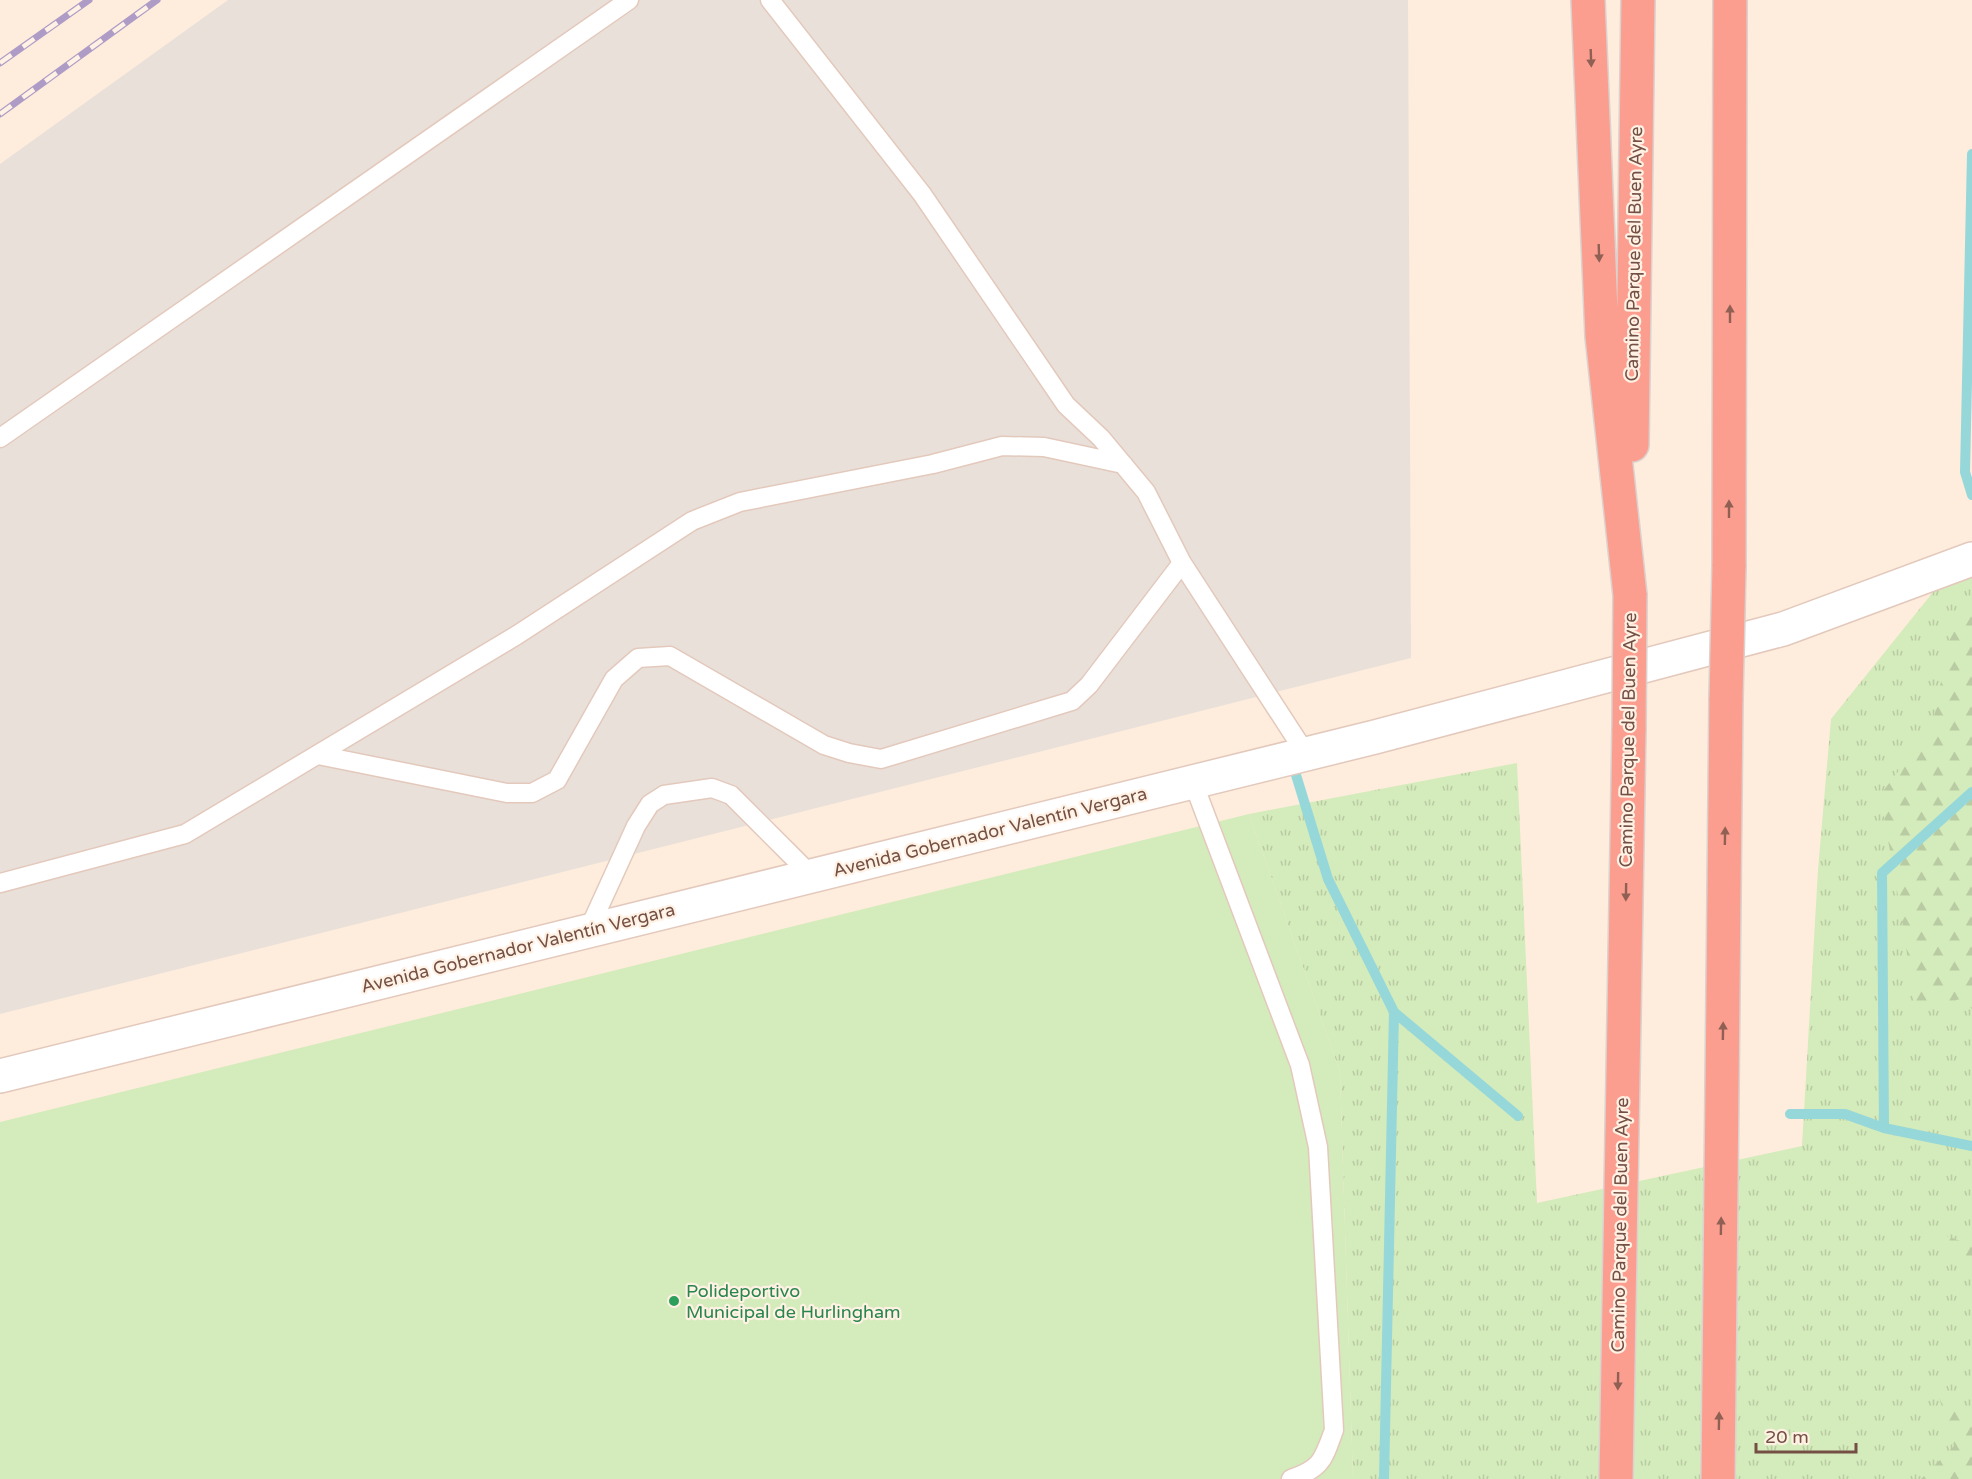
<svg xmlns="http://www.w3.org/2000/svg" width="1972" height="1479" font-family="'Varela Round',sans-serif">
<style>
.industrial{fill:#eae0da}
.grass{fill:url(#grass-tufts)}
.forest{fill:url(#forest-firs)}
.garden{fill:#d4ebbb}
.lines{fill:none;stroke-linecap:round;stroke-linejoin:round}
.stream{stroke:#96d7da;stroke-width:10}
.service-casing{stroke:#e3c9bc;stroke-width:21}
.tertiary-casing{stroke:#e3c9bc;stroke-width:36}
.motorway-casing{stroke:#dbd2ce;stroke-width:36}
.service{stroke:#fff;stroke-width:18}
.tertiary{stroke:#fff;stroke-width:33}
.motorway{stroke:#fc9e8f;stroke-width:33}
.rail-casing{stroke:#ae9cc6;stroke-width:7}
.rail{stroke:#fff1e4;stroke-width:4.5;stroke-dasharray:14;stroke-linecap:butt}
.motorway-bridge-casing{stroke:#dbd2ce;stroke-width:36;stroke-linecap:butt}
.motorway-bridge{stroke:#fc9e8f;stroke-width:33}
.oneway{fill:#8f6053}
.leisure-dot{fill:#2e9e5b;stroke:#fff1e4;stroke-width:2}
.labels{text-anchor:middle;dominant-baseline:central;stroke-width:4.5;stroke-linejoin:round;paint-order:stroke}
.street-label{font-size:18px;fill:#745044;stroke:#fff1e4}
.leisure-label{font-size:18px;fill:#27864d;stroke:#fff1e4;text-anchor:start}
</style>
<defs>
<pattern id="grass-tufts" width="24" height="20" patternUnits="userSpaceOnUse" patternTransform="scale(1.5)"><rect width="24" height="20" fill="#d4ebbb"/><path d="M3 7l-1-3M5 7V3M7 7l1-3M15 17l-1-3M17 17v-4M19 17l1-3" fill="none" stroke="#b9cba2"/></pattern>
<pattern id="forest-firs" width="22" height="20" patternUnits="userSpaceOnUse" patternTransform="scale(1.5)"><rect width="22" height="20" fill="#d4ebbb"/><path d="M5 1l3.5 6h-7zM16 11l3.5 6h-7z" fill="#b9cba2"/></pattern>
</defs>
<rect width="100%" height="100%" fill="#feeddc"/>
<path class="industrial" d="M228 0H1408L1411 658 0 1014V164Z"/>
<path class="grass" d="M1972 559V1479H1353L1340 1072 1249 814 1517 763 1537 1203 1802 1146 1818 870 1831 719 1954 566Z"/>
<path class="forest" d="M1972 612V1009L1961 999 1915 1008 1900 907 1880 795 1932 728 1953 619Z
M1912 1224 1972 1245V1275Z
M1938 1394 1972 1417V1479H1921L1954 1446Z"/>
<path class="garden" d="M1249 814 1340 1072 1353 1479H0V1122Z"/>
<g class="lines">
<path class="stream" d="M1972 154 1965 472 1972 495
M1296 775 1328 879 1394 1012 1518 1116
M1972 792 1882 873 1884 1128 1972 1146
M1790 1114H1845L1884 1128
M1384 1479 1394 1012"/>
<defs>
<path id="service" d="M770 0 922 194 1066 405 1101 438 1146 492 1182 563 1306 754
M0 438 629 0
M318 755 507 793H532L557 780 614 679 638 658 670 656 824 745 849 753 881 759 1072 701 1089 685 1182 563
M1193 782 1300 1065 1318 1147 1334 1430C1323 1460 1322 1468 1291 1479
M0 883 185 834 517 635 692 521 740 502 933 464 1002 446 1044 447 1123 464
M588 931 636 826 650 804 664 795 712 788 731 795 812 876"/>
<path id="tertiary" d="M0 1076 1375 737 1783 629 1972 559"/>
<path id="motorway" d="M1588 0 1602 336 1630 595
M1632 445 1638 0
M1729 567 1730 0
M1616 1479 1629 728
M1718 1479 1726 698"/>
</defs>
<use href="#service" class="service-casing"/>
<use href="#tertiary" class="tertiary-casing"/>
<use href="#motorway" class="motorway-casing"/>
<use href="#service" class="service"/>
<use href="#tertiary" class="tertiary"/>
<use href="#motorway" class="motorway"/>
<defs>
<path id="rail" d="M0 63 89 0
M0 114 157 0"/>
</defs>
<use href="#rail" class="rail-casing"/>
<use href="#rail" class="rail"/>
<defs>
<path id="motorway-bridge" d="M1726 698 1729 567
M1629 728 1630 595"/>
</defs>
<use href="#motorway-bridge" class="motorway-bridge-casing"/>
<use href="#motorway-bridge" class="motorway-bridge"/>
</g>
<defs><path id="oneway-solid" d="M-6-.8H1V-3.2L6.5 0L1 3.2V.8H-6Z" transform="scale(1.5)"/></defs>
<g class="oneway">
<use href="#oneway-solid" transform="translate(1591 58) rotate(88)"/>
<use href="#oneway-solid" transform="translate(1599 253) rotate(88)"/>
<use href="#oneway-solid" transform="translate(1730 314) rotate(-90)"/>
<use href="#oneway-solid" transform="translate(1729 509) rotate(-90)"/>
<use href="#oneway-solid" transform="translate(1725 836) rotate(-89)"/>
<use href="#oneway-solid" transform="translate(1626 892) rotate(91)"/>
<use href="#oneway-solid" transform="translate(1723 1031) rotate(-89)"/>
<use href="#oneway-solid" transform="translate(1721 1226) rotate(-89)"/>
<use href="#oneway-solid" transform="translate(1618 1381) rotate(91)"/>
<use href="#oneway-solid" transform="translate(1719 1421) rotate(-89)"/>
</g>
<circle class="leisure-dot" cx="674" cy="1301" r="6"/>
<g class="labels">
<g class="street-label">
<text transform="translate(1634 254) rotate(-89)">Camino Parque del Buen Ayre</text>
<text transform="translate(1628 740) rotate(-89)">Camino Parque del Buen Ayre</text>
<text transform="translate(990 832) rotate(-14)">Avenida Gobernador Valentín Vergara</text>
<text transform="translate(518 948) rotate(-14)">Avenida Gobernador Valentín Vergara</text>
<text transform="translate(1620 1225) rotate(-89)">Camino Parque del Buen Ayre</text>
</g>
<g class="leisure-label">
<text x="686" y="1291">Polideportivo<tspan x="686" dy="21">Municipal de Hurlingham</tspan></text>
</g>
</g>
<path d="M1756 1443v9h100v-9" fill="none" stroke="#745044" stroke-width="3"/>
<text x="1765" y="1443" font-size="18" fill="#745044" stroke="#fff1e4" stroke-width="4.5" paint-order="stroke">20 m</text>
</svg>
